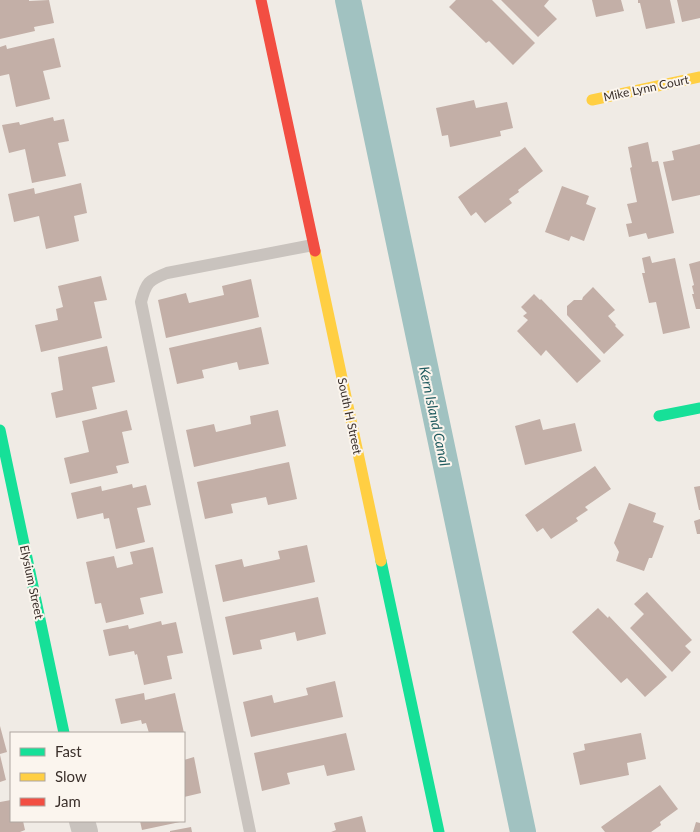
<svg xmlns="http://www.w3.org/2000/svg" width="700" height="832" font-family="Lato,sans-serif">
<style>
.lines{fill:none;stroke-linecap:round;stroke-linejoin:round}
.canal{stroke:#a1c2c1;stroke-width:26}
.building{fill:#c3afa7}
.lane{stroke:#c9c3be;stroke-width:12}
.street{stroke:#c9c3be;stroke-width:26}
.fast{stroke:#16e098;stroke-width:11}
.slow{stroke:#ffcf43;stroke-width:11}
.jam{stroke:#f24e42;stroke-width:11}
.labels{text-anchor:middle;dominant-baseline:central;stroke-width:4;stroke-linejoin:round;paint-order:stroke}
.street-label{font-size:12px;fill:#3b302b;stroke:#fbf5ee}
.water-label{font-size:14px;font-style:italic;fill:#1f5a5e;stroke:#fbf5ee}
</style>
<rect width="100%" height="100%" fill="#f0ebe5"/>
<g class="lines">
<path class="canal" d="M348 0 523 832"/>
</g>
<path class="building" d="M0 0H29V1L49 0 54 23 34 27 35 31 0 39Z
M456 0H492L535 43 513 65 489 41 486 43 449 7Z
M501 0H549L544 6 557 19 538 37Z
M592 0H621L624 11 596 17Z
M638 0H670L675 23 646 29 640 3H638Z
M677 0H700V18L682 22Z
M54 38 61 67 43 71 50 99 16 107 9 74 0 76V47L6 45 7 49Z
M474 100 476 108 507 102 513 128 500 131 501 136 450 147 448 135 442 136 436 108Z
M53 117 54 121 64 119 69 141 58 143 66 176 32 183 25 149 9 153 2 125 19 122 20 125Z
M648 142 652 162 658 161 674 233 648 239 646 233 629 237 626 224 632 223 627 204 637 202 630 168 632 167 628 147Z
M700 144V195L672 201 663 162 674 160 672 151Z
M525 147 543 171 518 190 519 192 509 199 512 203 485 223 476 212 471 216 458 197Z
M81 183 87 213 74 216 79 241 46 249 39 216 14 222 8 194 34 188 35 194Z
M562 186 589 196 586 204 596 208 584 241 571 236 569 241 545 232Z
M650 256 652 263 675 258 690 328 663 334 656 302 649 303 642 273H645L642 258Z
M700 261V309H696L692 294H694L692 286 694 285 689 264Z
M101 276 107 300 94 302 102 338 41 352 35 325 58 320 56 309 63 307 58 286Z
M251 279 259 317 166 338 158 300 186 293 189 303 224 295 222 286Z
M593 287 615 310 608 316 616 325 615 326 624 335 604 354 567 315V306L574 300H582L583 297Z
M534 294 540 300 541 299 601 361 577 383 546 350 541 356 517 331 528 320 523 316 527 313 521 307Z
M261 327 269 364 239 370 237 362 202 370 204 378 177 384 169 348Z
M107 346 115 382 92 387 97 409 56 418 51 393 63 390 58 357Z
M127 410 132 430 122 432 129 463 116 466 118 473 70 484 64 458 89 452 82 421Z
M278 410 286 446 194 467 186 430 214 424 216 432 251 424 250 416Z
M540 419 543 430 575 423 582 451 525 465 515 426Z
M289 462 297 499 268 505 266 497 231 504 233 513 205 519 197 482Z
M595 466 611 489 585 507 588 510 576 518 578 521 551 539 543 528 537 532 525 515Z
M132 484 133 488 146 485 151 505 137 508 145 542 116 549 109 518 104 519 103 513 77 519 71 493 101 486 102 491Z
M700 486V510H699L694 487Z
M629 503 656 513 653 522 664 526 652 558H649L644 571 616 561 619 552 614 543Z
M700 519V534H697L694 521Z
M307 545 315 582 223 602 215 565 242 559 244 567 280 559 278 551Z
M153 547 163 593 140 598 144 614 106 623 101 603 95 604 86 562 114 556 117 568 133 564 130 552Z
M647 592 692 640 685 646 691 652 672 672 630 628 644 614 634 604Z
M318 597 326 634 297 641 295 632 260 640 262 649 233 655 225 617Z
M598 608 608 618 609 616 667 677 645 697 627 678 621 683 572 632Z
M161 621 162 625 176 622 183 653 167 656 172 679 144 685 137 654 135 655 134 651 109 656 103 630 128 625 129 629Z
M335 681 343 717 251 737 243 702 272 695 274 703 308 695 306 688Z
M144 693 145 700 175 693 184 733H149L146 723 142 724 141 720 121 724 115 699Z
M0 726 7 752 0 754Z
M346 733 355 770 327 776 324 765 287 773 290 784 262 791 254 753Z
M641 733 646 759 627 763 629 775 580 785 573 753 585 750 584 744Z
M0 755 6 780 0 782Z
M194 757 201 793 184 797V760Z
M660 785 678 809 660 822 661 825 651 832H605L601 827Z
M11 800V821H23L25 830 20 832H0V802Z
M362 816 366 832H331L336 830 334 823Z
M140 821H180V822L142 830Z
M696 822 700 823V832H693Z
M191 827 192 832H170V831Z"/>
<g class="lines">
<path class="lane" d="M250 832 141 302C146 282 149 280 167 273L313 245"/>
<path class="street" d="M82 821 85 832"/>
<path class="fast" d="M659 416 700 408
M0 430 64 733
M381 561 439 832"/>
<path class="slow" d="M592 100 700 77
M315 251 381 561"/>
<path class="jam" d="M261 0 315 251"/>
</g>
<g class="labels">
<g class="street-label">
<text transform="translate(646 88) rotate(-12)">Mike Lynn Court</text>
<text transform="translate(350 416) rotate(78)">South H Street</text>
<text transform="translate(32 582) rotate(78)">Elysium Street</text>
</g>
<g class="water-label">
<text transform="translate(435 416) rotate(78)">Kern Island Canal</text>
</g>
</g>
<rect x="10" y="732" width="175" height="90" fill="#fbf5ee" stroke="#aea6a0"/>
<rect x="20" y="748" width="25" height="8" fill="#16e098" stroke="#aea6a0"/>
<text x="55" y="757" font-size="15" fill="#3b302b">Fast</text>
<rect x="20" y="773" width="25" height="8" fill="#ffcf43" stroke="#aea6a0"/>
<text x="55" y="782" font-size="15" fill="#3b302b">Slow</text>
<rect x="20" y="798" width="25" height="8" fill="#f24e42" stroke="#aea6a0"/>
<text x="55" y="807" font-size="15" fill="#3b302b">Jam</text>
</svg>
